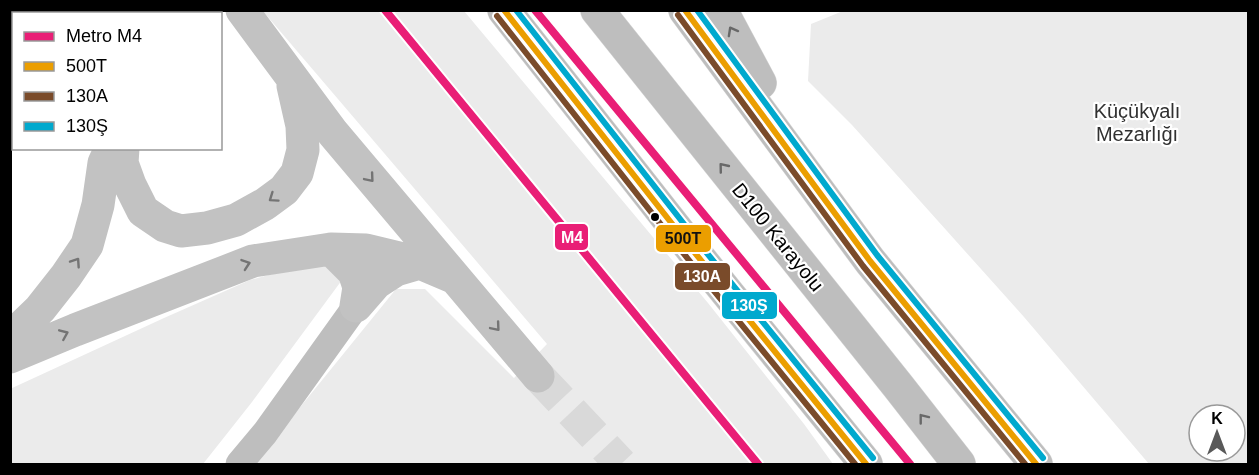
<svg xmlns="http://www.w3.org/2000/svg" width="1259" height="475" font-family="Helvetica,sans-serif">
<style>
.green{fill:#ebebeb;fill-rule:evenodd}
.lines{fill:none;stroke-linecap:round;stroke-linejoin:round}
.secondary-tunnel{stroke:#d9d9d9;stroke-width:33;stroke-dasharray:33 16;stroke-linecap:butt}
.trunk-casing{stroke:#dbdbdb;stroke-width:34}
.minor{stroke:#bebebe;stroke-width:27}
.secondary{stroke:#c2c2c2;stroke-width:33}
.trunk{stroke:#bebebe;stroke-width:33}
.bus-1-casing{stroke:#fff;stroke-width:10}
.bus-2-casing{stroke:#fff;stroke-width:10}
.bus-3-casing{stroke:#fff;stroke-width:10}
.bus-1{stroke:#eb9e00;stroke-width:6}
.bus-2{stroke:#7a4b2a;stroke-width:6}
.bus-3{stroke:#00a9ce;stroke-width:6}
.metro-1-casing{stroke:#fff;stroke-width:12}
.metro-1{stroke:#e91e76;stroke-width:8}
.oneway{stroke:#686868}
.oneway2{stroke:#747474}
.bus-dot{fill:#000;stroke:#fff;stroke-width:2}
.labels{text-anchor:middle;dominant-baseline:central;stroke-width:4.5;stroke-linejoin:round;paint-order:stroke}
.park-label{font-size:20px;fill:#313131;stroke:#fff}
.street-label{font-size:20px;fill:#000;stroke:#fff}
.line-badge{stroke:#fff;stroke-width:2}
.badge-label{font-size:16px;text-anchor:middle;font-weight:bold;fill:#fff}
.pale-badge-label{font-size:16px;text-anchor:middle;font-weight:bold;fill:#111}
</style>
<rect width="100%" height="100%" fill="#fff"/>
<path class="green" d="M262 10 464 11 708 303 804 424 833 464H254L396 289H425L514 378 547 344Z
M843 11H1248V464H1149L1024 317 852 125 808 81 811 24ZM1199 415H1235V451H1199Z
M323 260 342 280 252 402 203 464H11L10 389 164 318 250 280Z"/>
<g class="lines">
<path class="secondary-tunnel" d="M538 376 621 464"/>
<defs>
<path id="trunk" d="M504 10 695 253 866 464
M597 10 898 386 959 464
M685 10 870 261 1036 464
M721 10 760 83"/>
</defs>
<use href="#trunk" class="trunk-casing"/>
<path class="minor" d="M239 464 265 433 356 306"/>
<path class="secondary" d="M242 10 333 133 538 376
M78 14 85 10
M198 14 200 10
M10 44H14
M123 148 122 163 130 185 143 211 165 226 181 231 207 228 236 220 265 204 284 190 297 173 303 150 302 126 293 86
M331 249 354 272 359 287 356 306 376 283 396 270 420 263
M10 338 40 309 66 276 87 245 98 205 104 163 111 148
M10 357 75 330 253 261 331 249 366 250 420 263 453 277"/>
<use href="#trunk" class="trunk"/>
<defs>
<path id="bus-1" d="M504 10 695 253 866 464
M685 10 870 261 1036 464"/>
<path id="bus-2" d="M678 15 863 266 1025 464
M497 16 688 259 855 464"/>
<path id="bus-3" d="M516 10 702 247 873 458
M697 10 877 255 1043 458"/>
</defs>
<use href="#bus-1" class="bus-1-casing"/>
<use href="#bus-2" class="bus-2-casing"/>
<use href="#bus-3" class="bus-3-casing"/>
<use href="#bus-1" class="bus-1"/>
<use href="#bus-2" class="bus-2"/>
<use href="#bus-3" class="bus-3"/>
<defs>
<path id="metro-1" d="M385 10 758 464
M535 10 910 464"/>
</defs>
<use href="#metro-1" class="metro-1-casing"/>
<use href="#metro-1" class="metro-1"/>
</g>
<defs><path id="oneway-chevron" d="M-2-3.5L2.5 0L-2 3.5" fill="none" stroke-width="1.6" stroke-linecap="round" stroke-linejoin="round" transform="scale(1.5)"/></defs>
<g class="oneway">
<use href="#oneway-chevron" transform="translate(732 31) rotate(-119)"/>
<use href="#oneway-chevron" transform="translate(723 167) rotate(-129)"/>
<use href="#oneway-chevron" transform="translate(923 418) rotate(-128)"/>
</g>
<g class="oneway2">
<use href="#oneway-chevron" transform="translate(370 178) rotate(50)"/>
<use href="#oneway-chevron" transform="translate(273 198) rotate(145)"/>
<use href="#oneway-chevron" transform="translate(76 262) rotate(-56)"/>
<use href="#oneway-chevron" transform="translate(246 264) rotate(-19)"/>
<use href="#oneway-chevron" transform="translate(496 327) rotate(50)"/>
<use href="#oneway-chevron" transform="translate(64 334) rotate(-23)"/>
</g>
<circle class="bus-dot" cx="655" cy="217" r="5"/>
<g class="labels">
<g class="park-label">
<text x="1137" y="111">Küçükyalı<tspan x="1137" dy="23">Mezarlığı</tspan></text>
</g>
<g class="street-label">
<text transform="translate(778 237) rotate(51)">D100 Karayolu</text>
</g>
</g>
<g class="line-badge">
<rect x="554" y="223" width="35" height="28" rx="6" fill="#e91e76"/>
<rect x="655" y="224" width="57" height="29" rx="6" fill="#eb9e00"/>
<rect x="674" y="262" width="57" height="29" rx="6" fill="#7a4b2a"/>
<rect x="721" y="291" width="57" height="29" rx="6" fill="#00a9ce"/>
</g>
<g class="badge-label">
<text x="572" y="243">M4</text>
<text x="702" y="282">130A</text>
<text x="749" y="311">130Ş</text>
</g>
<g class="pale-badge-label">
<text x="683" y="244">500T</text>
</g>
<rect width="1259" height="475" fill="none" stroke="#000000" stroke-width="24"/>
<rect x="12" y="12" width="210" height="138" fill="#ffffff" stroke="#999999" stroke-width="1.5"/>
<rect x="24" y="32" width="30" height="9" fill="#e91e76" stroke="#999999" stroke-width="1.5"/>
<text x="66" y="42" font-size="18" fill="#000000">Metro M4</text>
<rect x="24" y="62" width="30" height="9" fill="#eb9e00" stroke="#999999" stroke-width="1.5"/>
<text x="66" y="72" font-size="18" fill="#000000">500T</text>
<rect x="24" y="92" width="30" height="9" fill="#7a4b2a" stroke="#999999" stroke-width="1.5"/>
<text x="66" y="102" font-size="18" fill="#000000">130A</text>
<rect x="24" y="122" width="30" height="9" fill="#00a9ce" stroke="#999999" stroke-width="1.5"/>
<text x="66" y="132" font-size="18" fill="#000000">130Ş</text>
<g transform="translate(1217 433)"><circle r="28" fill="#ffffff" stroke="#999999" stroke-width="1.5"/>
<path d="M0-4.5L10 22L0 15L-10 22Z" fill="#595959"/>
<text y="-9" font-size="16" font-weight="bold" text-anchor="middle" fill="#000000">K</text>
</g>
</svg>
